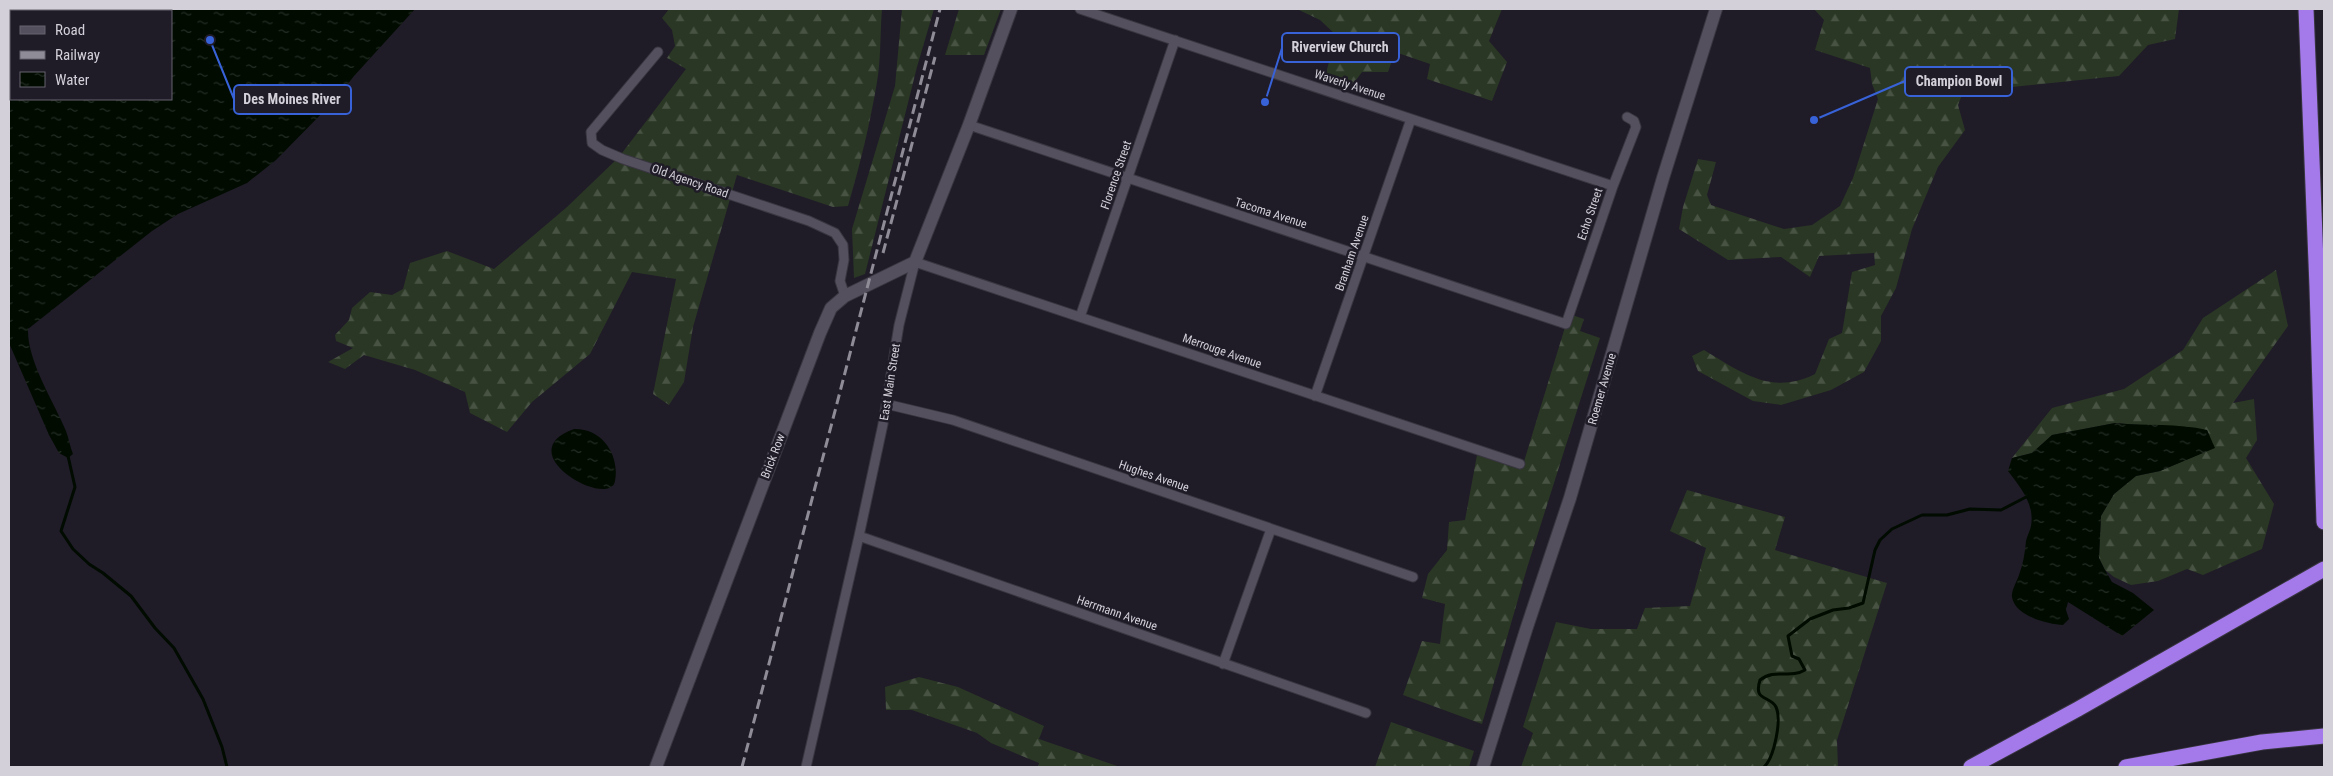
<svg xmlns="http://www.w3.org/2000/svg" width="2333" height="776" font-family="'Roboto Condensed',sans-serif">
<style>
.forest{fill:url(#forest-firs)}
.water{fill:url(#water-ripples)}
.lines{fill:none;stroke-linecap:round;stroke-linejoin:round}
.stream{stroke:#010b00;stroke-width:3}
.street-casing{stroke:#393640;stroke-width:11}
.secondary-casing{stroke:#393640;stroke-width:14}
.highway-casing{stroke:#393640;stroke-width:17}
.street{stroke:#54505e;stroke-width:9}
.secondary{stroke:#54505e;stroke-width:12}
.highway{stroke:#a47aeb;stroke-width:15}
.rail{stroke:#908c97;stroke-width:3;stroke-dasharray:10 5;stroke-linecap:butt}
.labels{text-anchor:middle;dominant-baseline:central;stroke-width:5;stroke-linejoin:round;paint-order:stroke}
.street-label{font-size:12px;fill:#d3d0d9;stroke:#1f1b27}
.leader{fill:none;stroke:#3862d8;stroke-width:2}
.callout-dot{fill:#3862d8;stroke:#1f1b27;stroke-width:2}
.callout{fill:#1f1b27;stroke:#3862d8;stroke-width:2}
.callout-label{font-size:14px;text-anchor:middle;font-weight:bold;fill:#d3d0d9}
</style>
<defs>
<pattern id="forest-firs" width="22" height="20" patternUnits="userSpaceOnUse" patternTransform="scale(1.25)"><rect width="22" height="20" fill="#2a3724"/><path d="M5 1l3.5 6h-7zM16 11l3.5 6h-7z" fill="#485343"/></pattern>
<pattern id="water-ripples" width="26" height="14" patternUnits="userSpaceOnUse" patternTransform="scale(1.25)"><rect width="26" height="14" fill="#010b00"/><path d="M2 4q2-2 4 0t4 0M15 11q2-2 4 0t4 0" fill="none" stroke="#252e25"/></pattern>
</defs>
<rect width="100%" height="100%" fill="#1f1b27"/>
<path class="forest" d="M669 9H882C880 33 881 59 877 82 870 124 860 165 848 206L833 207 737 175 693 327 684 382 669 405 653 394 676 279 632 272 590 354 532 402 507 432 470 413 465 392 415 370 364 355 345 369 328 362 353 348 336 341 335 335 349 320 352 308 370 292 392 295 403 289 410 263 447 251 494 269 567 207 619 157 686 69 667 58 675 46 672 30 662 18Z
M902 9H934L917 67 865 274 854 278 852 229 895 86Z
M959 9H1001L984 55H945Z
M1297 9H1502L1489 41 1507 62 1492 101 1427 79 1430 64 1395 52 1388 72H1362L1351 87 1325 77 1336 35 1320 20Z
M1814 9H2179L2175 39 2148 45 2119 76 1963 92 1958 105 1965 130 1938 167 1912 229 1896 288 1881 316V341L1864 372 1831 390 1781 405 1753 401 1698 371 1692 356 1704 350C1741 372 1771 396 1815 374L1829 339 1842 333 1852 272 1875 265 1874 253 1819 256 1810 277 1781 257 1728 260 1679 229 1683 207 1698 159 1716 162 1707 195 1711 205 1784 229 1812 225 1840 206 1853 178 1878 99 1872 84 1870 68 1815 50 1824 20Z
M2276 270 2288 326 2233 403 2254 399 2257 440 2246 458 2274 504 2262 549 2203 575 2187 569 2158 581 2131 585 2114 577 2105 570 2099 558 2101 516 2114 494 2136 476 2160 471 2214 448 2207 430 2115 423 2052 435 2032 453 2012 458 2052 408 2124 389 2183 350 2203 318Z
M1569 314 1584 319 1580 331 1600 338 1527 568 1482 724 1403 695 1422 641 1440 644 1445 604 1422 598 1428 574 1447 550 1449 522 1465 520 1477 455 1522 468Z
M1687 490 1785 517 1775 550 1887 583 1837 740 1838 767H1521L1533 733 1523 727 1556 622 1591 629H1637L1645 608 1690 606 1706 548 1670 531Z
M919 677 958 687 1044 726 1039 739 1120 767H1038L1039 763 991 743 977 733 912 710H886L885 687Z
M1391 722 1474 751 1469 767H1375Z"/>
<path class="water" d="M70 9H415L354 76 335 100 276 160 247 183 178 214 152 231 28 329C27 361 54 402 66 431 69 439 70 447 73 454L68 458 59 453 49 435 9 343V56L11 55V99H171V11H68Z
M2115 423C2146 426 2178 423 2207 430L2215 448 2160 471 2136 476 2114 494 2101 516 2099 558 2105 570 2112 582 2133 593 2154 610 2122 636 2068 602 2066 610 2069 619 2063 625C2047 624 2015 616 2012 597 2011 591 2017 581 2019 575 2023 564 2025 553 2026 541 2027 536 2030 531 2031 526 2035 504 2020 487 2008 471L2012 458 2032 453 2052 435Z
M574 429C602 428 620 455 615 481 610 510 507 453 574 429Z"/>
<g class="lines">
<path class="stream" d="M68 456 75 487 61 531 73 549 89 564 103 573 131 596 155 628 174 648 203 699 222 747 227 767
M1764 767C1774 758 1782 720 1776 707 1770 695 1753 702 1760 680 1775 668 1790 679 1805 670L1799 659 1792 656 1788 636 1810 619 1833 610 1849 608 1863 603 1875 550 1880 540 1892 529 1922 515H1947L1970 509 2001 510 2028 496"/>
<defs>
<path id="street" d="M1080 9 1613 186
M658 52 591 132 592 143 602 150 623 159 809 221 835 233 843 245 844 260 840 281 845 296
M969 125 1566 324 1613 186 1636 127 1634 121 1627 117
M1080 317 1175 40
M1315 396 1411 119
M886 404 953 420 1413 577
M859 536 1366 713
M1223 664 1271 529
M806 767 859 536 883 424 899 325 915 262 1520 464"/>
<path id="secondary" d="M656 767 820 333 831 308 845 296 915 262 969 125 1011 9
M1483 767 1526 630 1570 498 1663 178 1716 9"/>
<path id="highway" d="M2306 9 2317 287 2324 522
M1971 767 2078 709 2324 569
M2126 767 2262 742 2324 736"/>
</defs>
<use href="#street" class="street-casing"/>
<use href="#secondary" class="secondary-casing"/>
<use href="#highway" class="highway-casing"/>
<use href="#street" class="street"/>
<use href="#secondary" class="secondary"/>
<use href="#highway" class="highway"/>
<path class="rail" d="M883 253 935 57
M742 767 940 9"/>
</g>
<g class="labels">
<g class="street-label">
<text transform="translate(1350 85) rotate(18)">Waverly Avenue</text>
<text transform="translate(1116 175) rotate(-71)">Florence Street</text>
<text transform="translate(690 181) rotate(19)">Old Agency Road</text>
<text transform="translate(1271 213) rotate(18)">Tacoma Avenue</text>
<text transform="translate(1590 214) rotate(-71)">Echo Street</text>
<text transform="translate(1352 253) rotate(-71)">Branham Avenue</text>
<text transform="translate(1222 351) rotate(19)">Merrouge Avenue</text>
<text transform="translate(890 382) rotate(-81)">East Main Street</text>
<text transform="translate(1602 389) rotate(-74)">Roemer Avenue</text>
<text transform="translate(773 456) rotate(-69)">Brick Row</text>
<text transform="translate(1154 476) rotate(19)">Hughes Avenue</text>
<text transform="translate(1117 613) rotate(19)">Herrmann Avenue</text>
</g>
</g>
<path class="leader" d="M1265 102L1282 48M1814 120L1905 81M210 40L234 99"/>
<g class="callout-dot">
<circle cx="1265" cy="102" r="5"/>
<circle cx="1814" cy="120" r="5"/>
<circle cx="210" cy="40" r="5"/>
</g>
<g class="callout">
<rect x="1282" y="33" width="117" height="29" rx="5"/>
<rect x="1905" y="67" width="107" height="29" rx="5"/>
<rect x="234" y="85" width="117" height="29" rx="5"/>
</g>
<g class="callout-label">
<text x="1340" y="52">Riverview Church</text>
<text x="1959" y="86">Champion Bowl</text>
<text x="292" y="104">Des Moines River</text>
</g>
<rect width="2333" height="776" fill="none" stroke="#d3d0d9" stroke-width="20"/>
<rect x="10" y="10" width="162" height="90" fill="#1f1b27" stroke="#67636e"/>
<rect x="20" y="26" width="25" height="8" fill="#54505e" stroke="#67636e"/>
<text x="55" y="35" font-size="15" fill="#d3d0d9">Road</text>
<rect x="20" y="51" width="25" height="8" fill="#908c97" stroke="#67636e"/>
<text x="55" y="60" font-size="15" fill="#d3d0d9">Railway</text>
<rect x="20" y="72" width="25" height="15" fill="url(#water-ripples)" stroke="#67636e"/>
<text x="55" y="85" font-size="15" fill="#d3d0d9">Water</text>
</svg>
